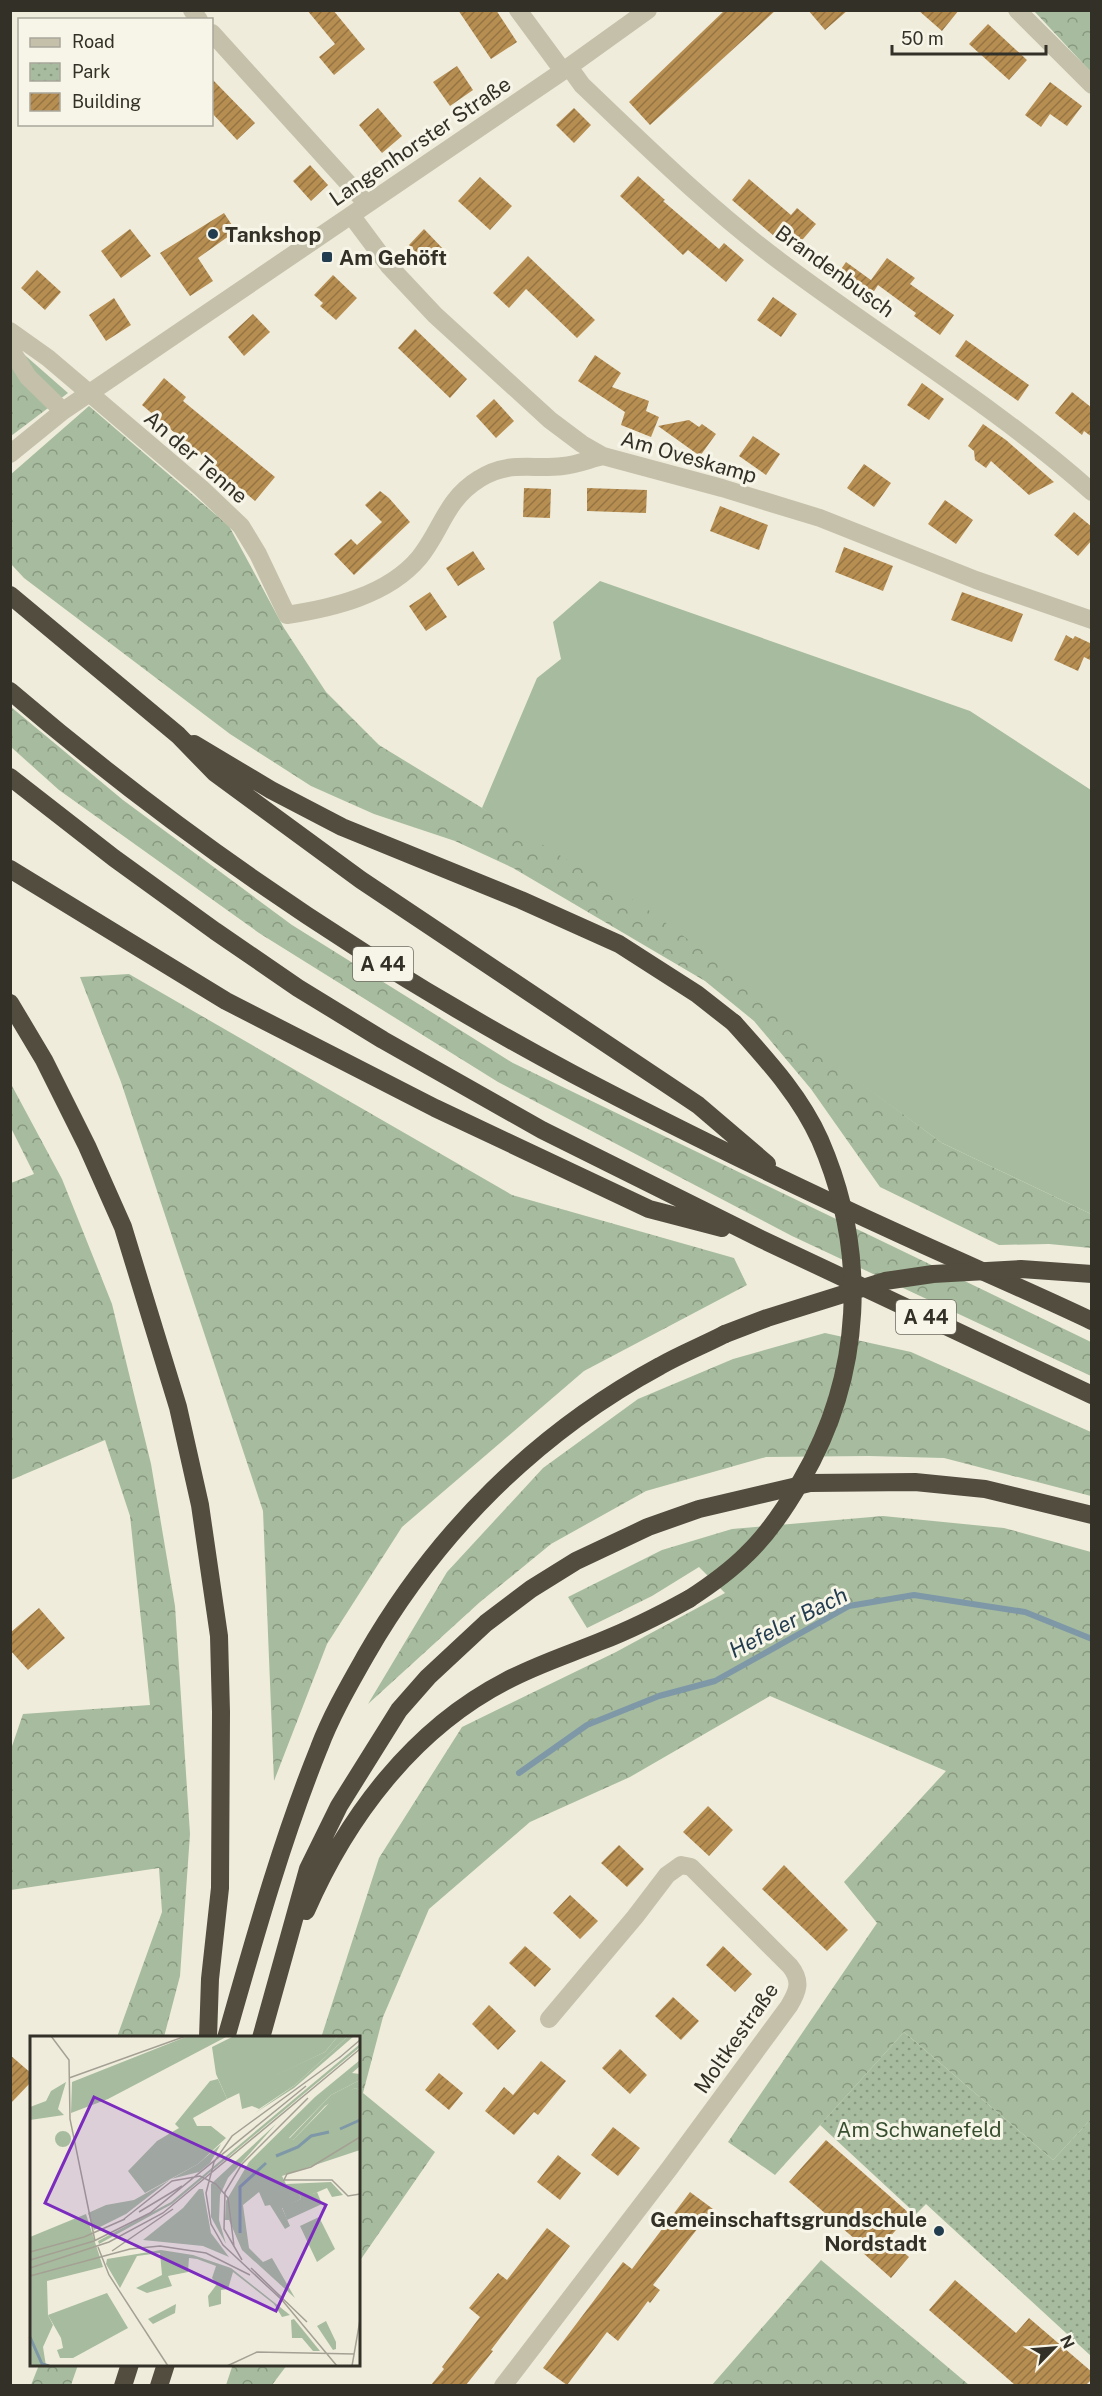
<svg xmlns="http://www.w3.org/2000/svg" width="1102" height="2396" font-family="'Public Sans',sans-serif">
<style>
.grass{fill:#a7bc9e}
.forest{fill:url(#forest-crowns)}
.park{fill:url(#park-dots)}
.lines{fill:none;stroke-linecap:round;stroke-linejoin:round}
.stream{stroke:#7e98a8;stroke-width:6}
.building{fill:url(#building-hatch)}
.minor{stroke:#c5c0a9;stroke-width:18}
.highway{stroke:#534d40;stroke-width:18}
.highway-bridge{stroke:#534d40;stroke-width:18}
.poi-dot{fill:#233d50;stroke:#f7f5e8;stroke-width:2}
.labels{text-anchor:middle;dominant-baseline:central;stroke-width:6;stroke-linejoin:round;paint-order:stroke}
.shield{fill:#f7f5e8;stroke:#6e6b62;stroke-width:1.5}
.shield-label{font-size:20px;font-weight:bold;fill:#333028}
.street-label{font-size:21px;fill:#333028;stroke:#f7f5e8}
.poi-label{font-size:21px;font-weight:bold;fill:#333028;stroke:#f7f5e8;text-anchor:start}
.park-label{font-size:21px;fill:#384f2f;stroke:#f7f5e8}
.water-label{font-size:22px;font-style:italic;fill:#233d50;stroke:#f7f5e8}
.inset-river{fill:none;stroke:#7e98a8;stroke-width:3}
.inset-road{fill:none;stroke:#a4a194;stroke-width:1.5}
.view{fill:#7b2cbf;fill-opacity:0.15;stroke:#7b2cbf;stroke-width:3}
.inset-edge{fill:none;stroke:#333028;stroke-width:3}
</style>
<defs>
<pattern id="forest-crowns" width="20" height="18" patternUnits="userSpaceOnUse" patternTransform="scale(1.5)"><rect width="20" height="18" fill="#a7bc9e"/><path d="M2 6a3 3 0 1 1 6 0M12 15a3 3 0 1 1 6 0" fill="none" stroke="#899981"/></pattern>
<pattern id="park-dots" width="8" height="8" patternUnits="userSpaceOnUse" patternTransform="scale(1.5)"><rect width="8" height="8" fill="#a7bc9e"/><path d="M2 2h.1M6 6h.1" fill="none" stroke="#899981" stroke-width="1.8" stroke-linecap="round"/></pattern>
<pattern id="building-hatch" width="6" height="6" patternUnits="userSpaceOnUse" patternTransform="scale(1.5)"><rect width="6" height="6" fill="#b78e51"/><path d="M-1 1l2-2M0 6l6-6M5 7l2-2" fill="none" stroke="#957443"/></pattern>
</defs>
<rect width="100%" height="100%" fill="#efecdc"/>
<path class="grass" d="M600 581 970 711 1091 790V1214L942 1143 482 808 537 678 561 659 553 622Z"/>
<path class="forest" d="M1034 11H1091V72Z
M11 343 68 393 11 436Z
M89 406 229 526 284 628 326 692 379 745 643 906 748 984 839 1067 942 1143 1091 1214V1248L1049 1244 999 1245 880 1187 811 1089 754 1021 705 981 513 868 455 841 374 814 311 786 230 734 24 578 11 564 10 475Z
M11 707 123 800 292 925 513 1063 1091 1342V1376L792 1236 498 1082 259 933 59 790 11 747Z
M129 974 512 1195 734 1258 747 1285 584 1371 402 1527 327 1644 274 1781 263 1511 121 1082 80 977Z
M11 1084 62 1179 112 1304 151 1464 175 1606 190 1834 180 1976 164 2037H117L162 1912 159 1868 11 1890V1749L23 1714 150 1705 130 1516 105 1440 11 1480V1183L34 1174 11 1128Z
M825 1333 911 1352 1091 1432V1496L944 1458 869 1456 766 1457 646 1491 551 1544 480 1602 368 1704 447 1572 543 1468 638 1399 733 1359Z
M883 1516 1004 1528 1091 1552V2119L1053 2160 904 2032 775 2175 728 2142 877 1923 844 1882 946 1771 770 1696 630 1777 530 1822 429 1909 383 2017 363 2093 435 2152 359 2262 358 2038H321L379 1858 462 1727 616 1652 725 1593 699 1567 652 1596 587 1628 568 1597 662 1550 732 1529Z
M821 2260 969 2385H712Z
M233 2364H287V2365L272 2385H226Z
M39 2365V2364L78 2365 71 2385H31Z"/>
<path class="park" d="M904 2032 1053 2160 1091 2119V2356L926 2204 916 2214 820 2125Z"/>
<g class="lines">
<path class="stream" d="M519 1773 587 1725 659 1696 715 1681 849 1606 914 1595 1025 1612 1092 1639"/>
</g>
<path class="building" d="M307 10H333L365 49 334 75 319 57 335 44Z
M458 10H496L517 42 491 59Z
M725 10H776L650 125 629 102Z
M808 10H848L825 30Z
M918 10H959L942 31Z
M988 24 1027 60 1009 80 969 44Z
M457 66 473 90 450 106 433 82Z
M212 79 255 123 237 140 212 113Z
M1050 82 1082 106 1067 126 1050 114 1041 127 1025 115Z
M378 108 402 136 382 153 359 125Z
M574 108 591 125 574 143 556 125Z
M310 165 328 185 311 201 293 181Z
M638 176 665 200 663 201 719 249 724 243 744 260 726 282 688 250 683 255 620 196Z
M480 177 512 206 490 230 458 201Z
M749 179 791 215 797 208 816 224 797 246 779 230 774 236 732 200Z
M224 213 236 231 198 258 213 281 190 296 160 253Z
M130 229 151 256 121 278 101 251Z
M424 229 446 252 430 267 409 245Z
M528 256 595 320 577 338 526 289 509 308 493 293Z
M887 258 915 278 910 284 954 315 940 335 914 316 916 313 878 285 867 302 835 278 846 262 875 283 871 280Z
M37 270 61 292 45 310 21 288Z
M333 275 357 298 336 320 320 306 323 303 314 295Z
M773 297 797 314 781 337 757 320Z
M114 298 131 325 106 341 89 315Z
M253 314 270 332 244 356 228 337Z
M415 329 467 379 450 398 398 348Z
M966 340 1029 385 1018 401 955 356Z
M595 355 621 373 612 387 649 401 646 411 659 417 651 437 621 425 625 412 578 381Z
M164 378 186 397 183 401 275 477 255 501 142 405Z
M922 383 944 399 929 420 907 405Z
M1072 392 1092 408V437L1084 431 1082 435 1055 413Z
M494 399 514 421 496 438 476 416Z
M689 420 699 427 702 424 716 434 700 456 658 426Z
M983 424 1006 440 1054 482 1029 495 991 461 986 468 975 460 974 451 968 446Z
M753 436 780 454 766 475 739 456Z
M864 464 891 483 874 507 847 488Z
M524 488 551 489 550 518 523 517Z
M587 488 647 490 646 513 587 511Z
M380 491 389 498 410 522 354 575 334 554 351 539 357 545 382 522 365 505Z
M945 500 973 520 956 544 928 524Z
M720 506 768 525 759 550 710 531Z
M1074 512 1092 527V540L1078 556 1054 535Z
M844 547 893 566 883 591 835 572Z
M473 551 485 569 458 586 446 568Z
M430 592 447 617 426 631 409 606Z
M962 592 1023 614 1012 642 951 620Z
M1066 635 1073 639 1075 636 1092 644V661L1084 657 1078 671 1054 660Z
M39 1608 65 1638 28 1670 10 1650V1633Z
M708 1806 733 1830 709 1856 683 1832Z
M619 1845 644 1869 627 1887 601 1863Z
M784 1865 848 1930 827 1951 762 1889Z
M570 1895 598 1921 580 1939 553 1913Z
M525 1946 551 1969 535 1987 509 1963Z
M723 1946 752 1974 735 1992 706 1965Z
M673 1997 699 2021 681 2040 655 2016Z
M489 2005 516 2031 498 2050 472 2024Z
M620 2049 647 2075 630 2094 602 2068Z
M10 2055 32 2074V2081L10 2104Z
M541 2061 566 2081 538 2115 534 2112 514 2135 485 2111 504 2087 513 2095Z
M439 2073 463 2093 449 2110 425 2090Z
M613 2127 640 2148 618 2176 591 2155Z
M826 2140 910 2214 888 2239 909 2257 891 2278 853 2244 856 2240 789 2182Z
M558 2155 581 2173 560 2200 537 2182Z
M690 2192 713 2209 653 2285 660 2290 650 2303 648 2301 618 2341 607 2332 567 2385 543 2368 623 2262 632 2269Z
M547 2228 570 2246 491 2350 493 2351 466 2385H431L444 2369 442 2367 480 2317 469 2308 498 2273 507 2280Z
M955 2280 1016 2333 1029 2318 1092 2372V2379L1086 2385H1015L929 2310Z"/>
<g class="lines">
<path class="minor" d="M192 10 199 20
M518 10 563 71
M1017 10 1092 85
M212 33 367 204
M569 67 582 85C649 149 715 214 789 268 890 343 998 408 1092 492
M351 215 389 266 435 315 550 420 582 444 603 456 722 488 820 518 976 580 1092 620
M10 331 48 358 201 488 241 526 258 554 287 615C333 608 388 595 419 558 442 530 445 500 479 479 508 460 532 470 563 466 576 465 590 459 603 456
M10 348 28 377 63 411
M10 454 63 411 563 71 648 10
M503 2386 669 2169 789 2006C798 1991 802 1981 790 1966L691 1867 681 1865 667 1875 635 1917 549 2019"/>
<path class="highway" d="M10 595 178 735 215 773 361 880 698 1105 767 1164
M10 691C183 839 372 967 573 1074 681 1131 791 1184 902 1235 965 1264 1029 1291 1092 1321
M194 744 271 790 342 827 521 900 619 944 697 994 734 1023
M10 777 114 858 215 931 298 988 383 1040 542 1130 761 1239 1092 1395
M10 869 226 1001 435 1108 649 1209 722 1228
M10 1003 44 1060 87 1146 123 1227 178 1407 200 1505 219 1636 221 1712 220 1888 210 1979 208 2038
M306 1911C347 1817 413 1729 506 1681 536 1665 567 1655 599 1642 630 1630 660 1615 689 1599
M226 2038C254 1940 281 1842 319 1748 331 1716 349 1685 366 1655 436 1533 536 1433 660 1366 681 1354 704 1345 725 1334
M261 2038 308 1869 339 1806 399 1710 428 1677 486 1623 531 1589 576 1561 648 1527 699 1509 810 1483 915 1482 985 1489 1092 1515
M123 2386 130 2364
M159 2386 166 2364"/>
<path class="highway-bridge" d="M725 1334 767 1318 885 1281 933 1274 1021 1269 1092 1274
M689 1599C709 1586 730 1571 747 1554 769 1533 786 1507 801 1481 863 1375 869 1253 820 1140 800 1095 766 1059 734 1023"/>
</g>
<g class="poi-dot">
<circle cx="213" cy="234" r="6"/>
<rect x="321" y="251" width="12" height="12" rx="3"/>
<circle cx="939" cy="2231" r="6"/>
</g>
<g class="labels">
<g class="shield">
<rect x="353" y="947" width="60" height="34" rx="4.5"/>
<rect x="896" y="1300" width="60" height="34" rx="4.5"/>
</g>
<g class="shield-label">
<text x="383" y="964">A 44</text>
<text x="926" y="1317">A 44</text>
</g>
<g class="street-label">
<text transform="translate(420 141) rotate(-34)">Langenhorster Straße</text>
<text transform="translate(835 271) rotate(36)">Brandenbusch</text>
<text transform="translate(196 457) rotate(41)">An der Tenne</text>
<text transform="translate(689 457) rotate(16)">Am Oveskamp</text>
<text transform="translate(736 2038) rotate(-55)">Moltkestraße</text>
</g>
<g class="poi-label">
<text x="225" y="234">Tankshop</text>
<text x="339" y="257">Am Gehöft</text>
<text x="927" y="2219" text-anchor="end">Gemeinschaftsgrundschule<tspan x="927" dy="24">Nordstadt</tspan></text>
</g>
<g class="park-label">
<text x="919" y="2129">Am Schwanefeld</text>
</g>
<g class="water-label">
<text transform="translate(788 1622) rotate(-27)">Hefeler Bach</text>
</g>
</g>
<g transform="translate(30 2036)">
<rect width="330" height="330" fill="#efecdc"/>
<path d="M308 0H318L265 49 229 73 222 70 212 73 209 56 295 16ZM188 43 197 63 163 82 167 90H181L196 102 168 128 115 157 98 135 127 105 149 92 145 88 180 45ZM330 44V54L325 52 295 70 263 104 259 103 301 59ZM146 268 145 277 123 288 118 283Z" fill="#a7bc9e"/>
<path d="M158 0H198L78 63 41 77 42 46ZM204 0H308L295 16 197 63 186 38 182 11ZM318 0H324L264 52 225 77 265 49ZM330 8V11L142 168 69 208 68 205 141 166ZM330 24V30L322 37 330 38V44L301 59 259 102 263 104 304 62 325 52 330 54V114L252 140 256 148 301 146 313 159 302 161 297 152 283 158 269 157 271 163 252 172 260 190 255 193 240 169 235 170 229 156 213 169 219 212 233 226 242 222 265 262 212 214 199 184H195L196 165 219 126 285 61ZM36 46 28 73 34 79 0 84V71L16 65 21 55ZM246 88 198 142 190 159 189 184 196 208 181 181V148ZM191 108 180 127 169 136 141 143 96 178 64 194 58 177 76 169 104 164 168 128ZM169 153H173L181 197 199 221 173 210 113 204 153 172ZM56 178 73 231 17 245 18 279 23 289 13 311 16 330H0V201ZM289 181 305 213 287 226 270 190ZM131 214 163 219 201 232 260 279 252 281 244 268 203 236 198 253 191 254V268L179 271 178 260 187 248 182 242 186 230 167 223 159 222 158 236 138 240 142 250 117 257 106 252 132 239 130 217 107 220 90 252 76 228 77 223ZM264 283 290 315H283L272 302H262L261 284ZM296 285 306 306V313L303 314 287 290Z" fill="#a7bc9e"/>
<path d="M25 103a8 8 0 1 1 16 0a8 8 0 1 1-16 0ZM280 152 283 158 287 156 292 168 257 184 252 171 271 163 269 156Z" fill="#a7bc9e"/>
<path d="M77 257 98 292 43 322H30L27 314 33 312 31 302 18 279Z" fill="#a7bc9e"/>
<path class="inset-river" d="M310 93 330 84M246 120 268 111 281 100 299 96M210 197V151L236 127M0 301 12 328 19 330"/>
<path class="inset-road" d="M21 0 39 24 40 83 65 205M309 22 330 4M39 42 156 0M330 101 281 131 257 138 254 144H302L318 160 330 158M109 176 152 150M94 183 142 145 170 140 186 148 198 162 204 210M68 211 79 239 138 330M82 215 143 173M0 216 54 201 95 183M0 224 64 205 120 177 276 50M212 224 194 193 195 156 212 128 278 62M0 232 79 206 133 177 330 13M221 232 277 286M0 240 100 213 130 210 176 217 220 239M197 330 227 316 324 318M307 330 252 264 193 209 181 188 176 157 184 126 202 100 310 21M322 330 330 284"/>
<path class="view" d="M64 61 296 169 246 275 15 167Z"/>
<rect width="330" height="330" class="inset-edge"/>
</g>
<rect width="1102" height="2396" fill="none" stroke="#333028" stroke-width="24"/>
<rect x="18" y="18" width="195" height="108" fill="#f7f5e8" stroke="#a9a69b" stroke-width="1.5"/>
<rect x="30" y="38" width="30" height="9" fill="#c5c0a9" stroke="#a9a69b" stroke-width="1.5"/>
<text x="72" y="48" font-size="18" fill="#333028">Road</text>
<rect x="30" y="63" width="30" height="18" fill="url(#park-dots)" stroke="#a9a69b" stroke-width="1.5"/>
<text x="72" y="78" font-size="18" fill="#333028">Park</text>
<rect x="30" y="93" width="30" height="18" fill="url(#building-hatch)" stroke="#a9a69b" stroke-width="1.5"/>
<text x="72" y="108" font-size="18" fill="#333028">Building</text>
<g transform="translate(1054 2348) rotate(65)" stroke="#f7f5e8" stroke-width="4.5" paint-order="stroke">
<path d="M0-4.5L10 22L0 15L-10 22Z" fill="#333028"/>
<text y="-9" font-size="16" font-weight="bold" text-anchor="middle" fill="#333028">N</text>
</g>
<path d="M892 45v9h154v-9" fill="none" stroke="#333028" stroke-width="3"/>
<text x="901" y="45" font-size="18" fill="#333028" stroke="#f7f5e8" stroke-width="4.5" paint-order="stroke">50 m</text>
</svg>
